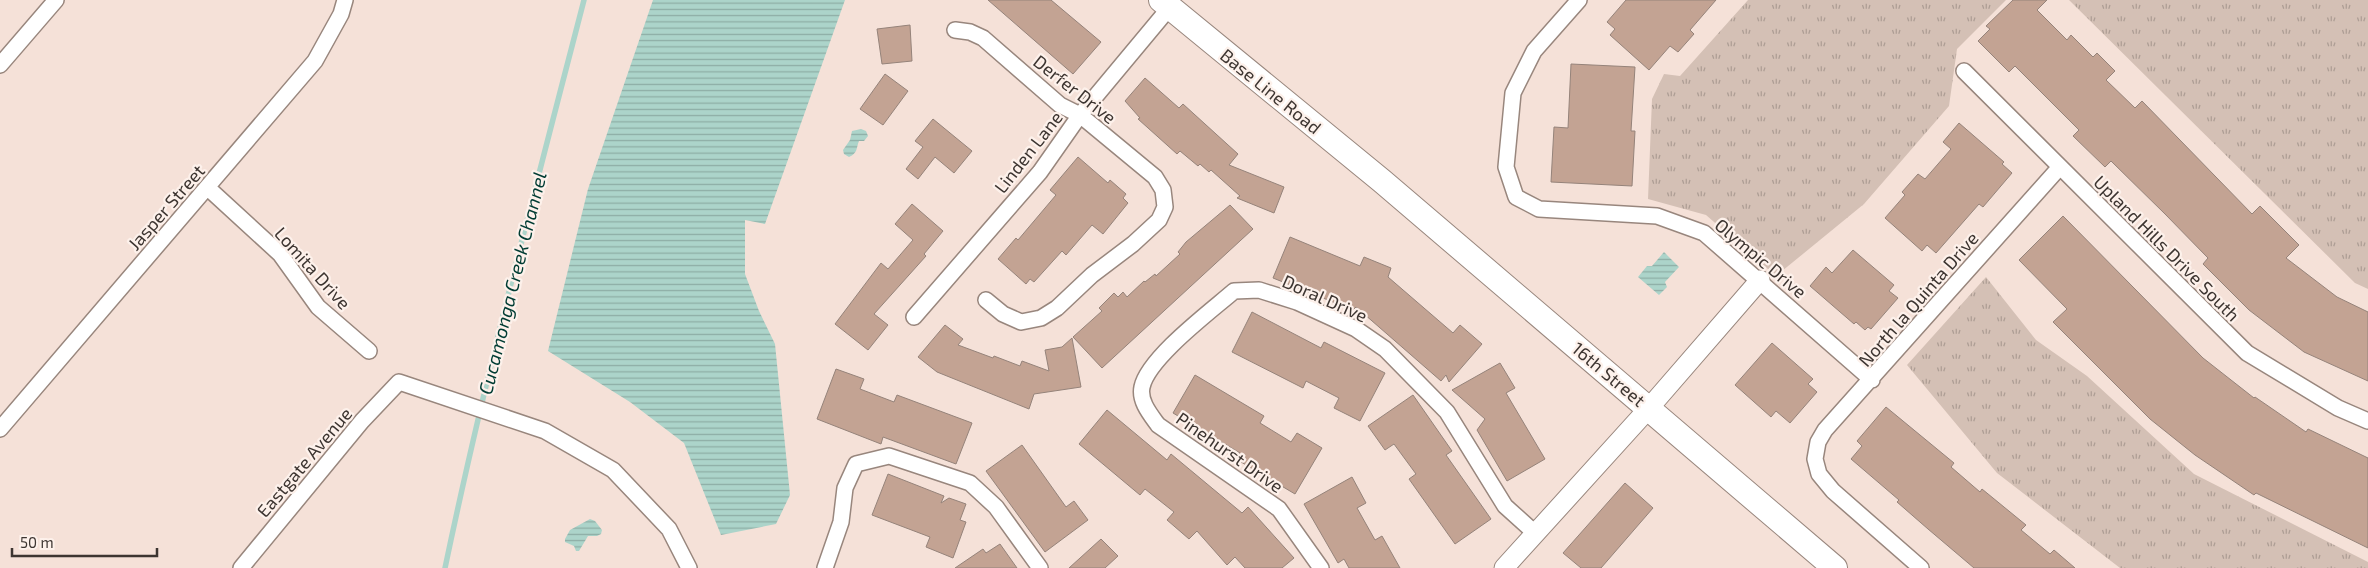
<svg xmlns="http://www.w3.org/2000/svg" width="2368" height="568" font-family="'Exo 2',sans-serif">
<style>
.grass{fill:url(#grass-tufts)}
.water{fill:url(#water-rules)}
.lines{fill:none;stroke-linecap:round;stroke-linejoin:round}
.stream{stroke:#acd4ca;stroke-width:5.5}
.building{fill:#c3a393;stroke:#95837a}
.minor-casing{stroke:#98867d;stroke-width:18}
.tertiary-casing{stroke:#98867d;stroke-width:21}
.primary-casing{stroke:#98867d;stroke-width:26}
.minor{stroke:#fff;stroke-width:15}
.tertiary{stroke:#fff;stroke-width:19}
.primary{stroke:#fff;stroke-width:24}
.labels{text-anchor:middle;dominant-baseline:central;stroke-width:4.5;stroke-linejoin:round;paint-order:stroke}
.street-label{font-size:18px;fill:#3d3531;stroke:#fdf1eb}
.water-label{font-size:19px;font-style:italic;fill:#003c33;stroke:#fdf1eb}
</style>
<defs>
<pattern id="grass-tufts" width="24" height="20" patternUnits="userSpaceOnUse" patternTransform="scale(1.25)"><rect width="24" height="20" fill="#d4c0b5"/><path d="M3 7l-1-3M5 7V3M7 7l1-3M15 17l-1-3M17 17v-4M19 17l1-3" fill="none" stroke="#ad9d94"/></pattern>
<pattern id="water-rules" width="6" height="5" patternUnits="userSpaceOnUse" patternTransform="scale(1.25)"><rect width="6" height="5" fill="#acd4ca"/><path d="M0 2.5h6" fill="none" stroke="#8dada5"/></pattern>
</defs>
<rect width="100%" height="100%" fill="#f5e1d8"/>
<path class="grass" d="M1748 0H2006L1957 49 1949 106 1864 204 1776 276 1706 215 1648 199 1652 99 1664 74 1680 76Z
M2069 0H2368V289L2355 283Z
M1986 277 2036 340 2087 376 2194 474 2368 562V568H2120L1997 473 1907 365Z"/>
<path class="water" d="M653 0H845L765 224 745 220V274L759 311 775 344 790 495 776 524 721 535 684 443 630 402 548 351 588 189Z
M861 129 866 131 868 136 864 141H859C856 148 858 153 849 157L844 154 843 150 850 140 852 131Z
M1664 252 1679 267 1665 282 1667 287 1659 295 1638 277 1647 266H1652Z
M590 519 595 521 602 530 601 534 597 536H588L579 551H576L574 546 565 542V539L570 530Z"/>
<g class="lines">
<path class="stream" d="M445 568C485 377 535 189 584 0"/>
</g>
<path class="building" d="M988 0H1051L1101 42 1073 74Z
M1626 0H1716L1690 30 1694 34 1678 52 1670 46 1649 70 1610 35 1615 29 1607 22Z
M2013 0H2047L2037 10 2067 40 2071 35 2093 57 2097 53 2115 71 2106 80 2135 108 2142 101 2252 214 2260 206 2299 245 2286 258 2337 297 2368 312V381L2304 352 2249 310 2203 264 2208 258 2165 214 2111 161 2105 167 2073 136 2079 130 2015 66 2009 72 1978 41 1990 29 1986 26Z
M910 25 912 61 882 64 877 29Z
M1571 64 1635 67 1631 131H1635L1632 186 1551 182 1554 127 1568 128Z
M885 74 908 91 883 125 860 109Z
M1145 78 1179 108 1183 104 1238 154 1229 165 1284 187 1274 213 1237 198 1240 196 1211 170 1209 172 1200 164 1198 166 1180 151 1177 154 1138 119 1140 118 1125 101Z
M933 119 972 151 954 173 935 157 918 179 906 169 923 147 915 141Z
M1959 123 2004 162 2002 164 2012 173 1983 207 1979 204 1936 253 1927 245 1922 251 1885 218 1905 195 1902 192 1918 174 1925 179 1951 149 1943 142Z
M1078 157 1108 183 1110 180 1126 194 1123 198 1128 203 1103 234 1092 225 1066 255 1062 251 1034 282 1030 279 1026 284 998 259 1016 238 1018 240 1056 195 1050 190Z
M912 204 943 231 924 254 926 256 874 314 888 325 868 350 835 324 881 263 888 269 913 240 895 224Z
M1230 205 1253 229 1102 368 1073 337 1102 311 1099 308 1114 293 1118 297 1123 292 1127 297 1144 281 1145 282 1155 274 1156 276 1180 254 1178 252 1186 242Z
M2063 216 2203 358 2254 398 2255 397 2306 432 2308 429 2368 458V548L2256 493 2254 495 2195 455 2150 419 2053 322 2067 309 2019 260Z
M1290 237 1360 266 1364 257 1391 268 1388 277 1453 333 1460 325 1482 344 1449 382 1446 375 1441 381 1356 307 1353 310 1273 278Z
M1853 250 1894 285 1889 291 1898 298 1871 329 1868 327 1865 330 1856 322 1854 324 1810 286 1826 267 1832 273Z
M1252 312 1321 348 1324 342 1385 373 1360 421 1334 408 1339 398 1306 381 1303 388 1232 352Z
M945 325 963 339 958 345 993 358 994 356 1020 366 1022 361 1049 371 1045 350 1062 347 1072 338 1081 387 1034 394 1029 409 937 372 918 357Z
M1772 343 1813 379 1808 384 1817 392 1790 423 1776 411 1771 417 1735 385Z
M1500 363 1515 388 1506 393 1545 459 1507 481 1477 430 1485 419 1452 390Z
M836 369 864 379 860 389 894 402 897 395 972 423 956 464 883 437 881 444 817 419Z
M1195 375 1264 416 1260 423 1291 442 1297 433 1322 448 1295 494 1236 459 1240 453 1173 413Z
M1413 395 1452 451 1446 455 1491 519 1455 544 1409 479 1416 474 1394 444 1385 450 1368 426Z
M1886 407 1954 463 1951 467 1980 492 1982 489 2026 525 2021 530 2050 554 2054 550 2075 568H1974L1928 529 1897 502 1899 500 1851 459 1862 446 1857 441Z
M1107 410 1167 460 1171 454 1242 513 1248 507 1294 558 1282 568H1245L1235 557 1227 565 1197 531 1189 539 1167 520 1174 512 1145 489 1140 495 1079 444Z
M1022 445 1066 507 1074 501 1088 520 1045 552 986 471Z
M888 474 944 496 941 503 949 498 966 504 960 520 966 522 953 558 926 547 930 537 872 515Z
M1352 477 1366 503 1357 508 1375 540 1382 536 1400 568H1349L1344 559 1338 563 1304 504Z
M1625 483 1653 508 1601 568H1581L1563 553Z
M1101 539 1118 556 1105 568H1069Z
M1000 544 1017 568H955L983 549 986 553Z"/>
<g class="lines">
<defs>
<path id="minor" d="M1579 0 1534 51 1513 93 1506 167 1516 197 1539 209 1657 216 1704 233 1872 380
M955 30 970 32 983 38 1060 105 1080 115 1155 177 1163 190 1165 207 1159 220 1133 244 1092 275 1057 308 1041 318 1021 322 1003 314 986 300
M0 65 56 0
M1964 71 2247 353 2338 408 2368 421
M208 188 280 254 318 307 369 351
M914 317 1040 172 1080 115 1170 7
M0 429 315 61 341 14 345 0
M241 568 362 421 399 382 545 431 613 470 669 529 689 568
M825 568 841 522 845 488 856 464 889 456 970 483 996 507 1040 568
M1321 568 1279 509 1158 425C1150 414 1139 401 1142 387 1148 358 1211 311 1234 291L1259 290 1297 302 1356 329 1385 349 1447 412 1505 506 1535 533
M1921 568 1833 491 1819 474 1815 459 1818 442 1825 430 2059 168"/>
<path id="tertiary" d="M1504 568 1649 408 1760 280"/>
<path id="primary" d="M1161 0 1382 181 1835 568"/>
</defs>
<use href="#minor" class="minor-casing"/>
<use href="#tertiary" class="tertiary-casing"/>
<use href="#primary" class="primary-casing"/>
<use href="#minor" class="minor"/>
<use href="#tertiary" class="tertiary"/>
<use href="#primary" class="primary"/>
</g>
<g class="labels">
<g class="street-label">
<text transform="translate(1075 89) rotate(38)">Derfer Drive</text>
<text transform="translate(1271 91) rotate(39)">Base Line Road</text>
<text transform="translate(1028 152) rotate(-52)">Linden Lane</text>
<text transform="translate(166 207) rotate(-49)">Jasper Street</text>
<text transform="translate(2167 248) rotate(45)">Upland Hills Drive South</text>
<text transform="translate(1761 258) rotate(40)">Olympic Drive</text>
<text transform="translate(313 268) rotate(48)">Lomita Drive</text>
<text transform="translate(1325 298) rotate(24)">Doral Drive</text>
<text transform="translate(1918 299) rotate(-49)">North la Quinta Drive</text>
<text transform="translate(1609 374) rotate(40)">16th Street</text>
<text transform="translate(1230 452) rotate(35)">Pinehurst Drive</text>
<text transform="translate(304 462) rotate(-50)">Eastgate Avenue</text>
</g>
<g class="water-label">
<text transform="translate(512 283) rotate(-76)">Cucamonga Creek Channel</text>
</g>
</g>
<path d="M12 548v8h145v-8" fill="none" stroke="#3d3531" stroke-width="2.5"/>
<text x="20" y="548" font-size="15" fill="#3d3531" stroke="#fdf1eb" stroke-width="4" paint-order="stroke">50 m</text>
</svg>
